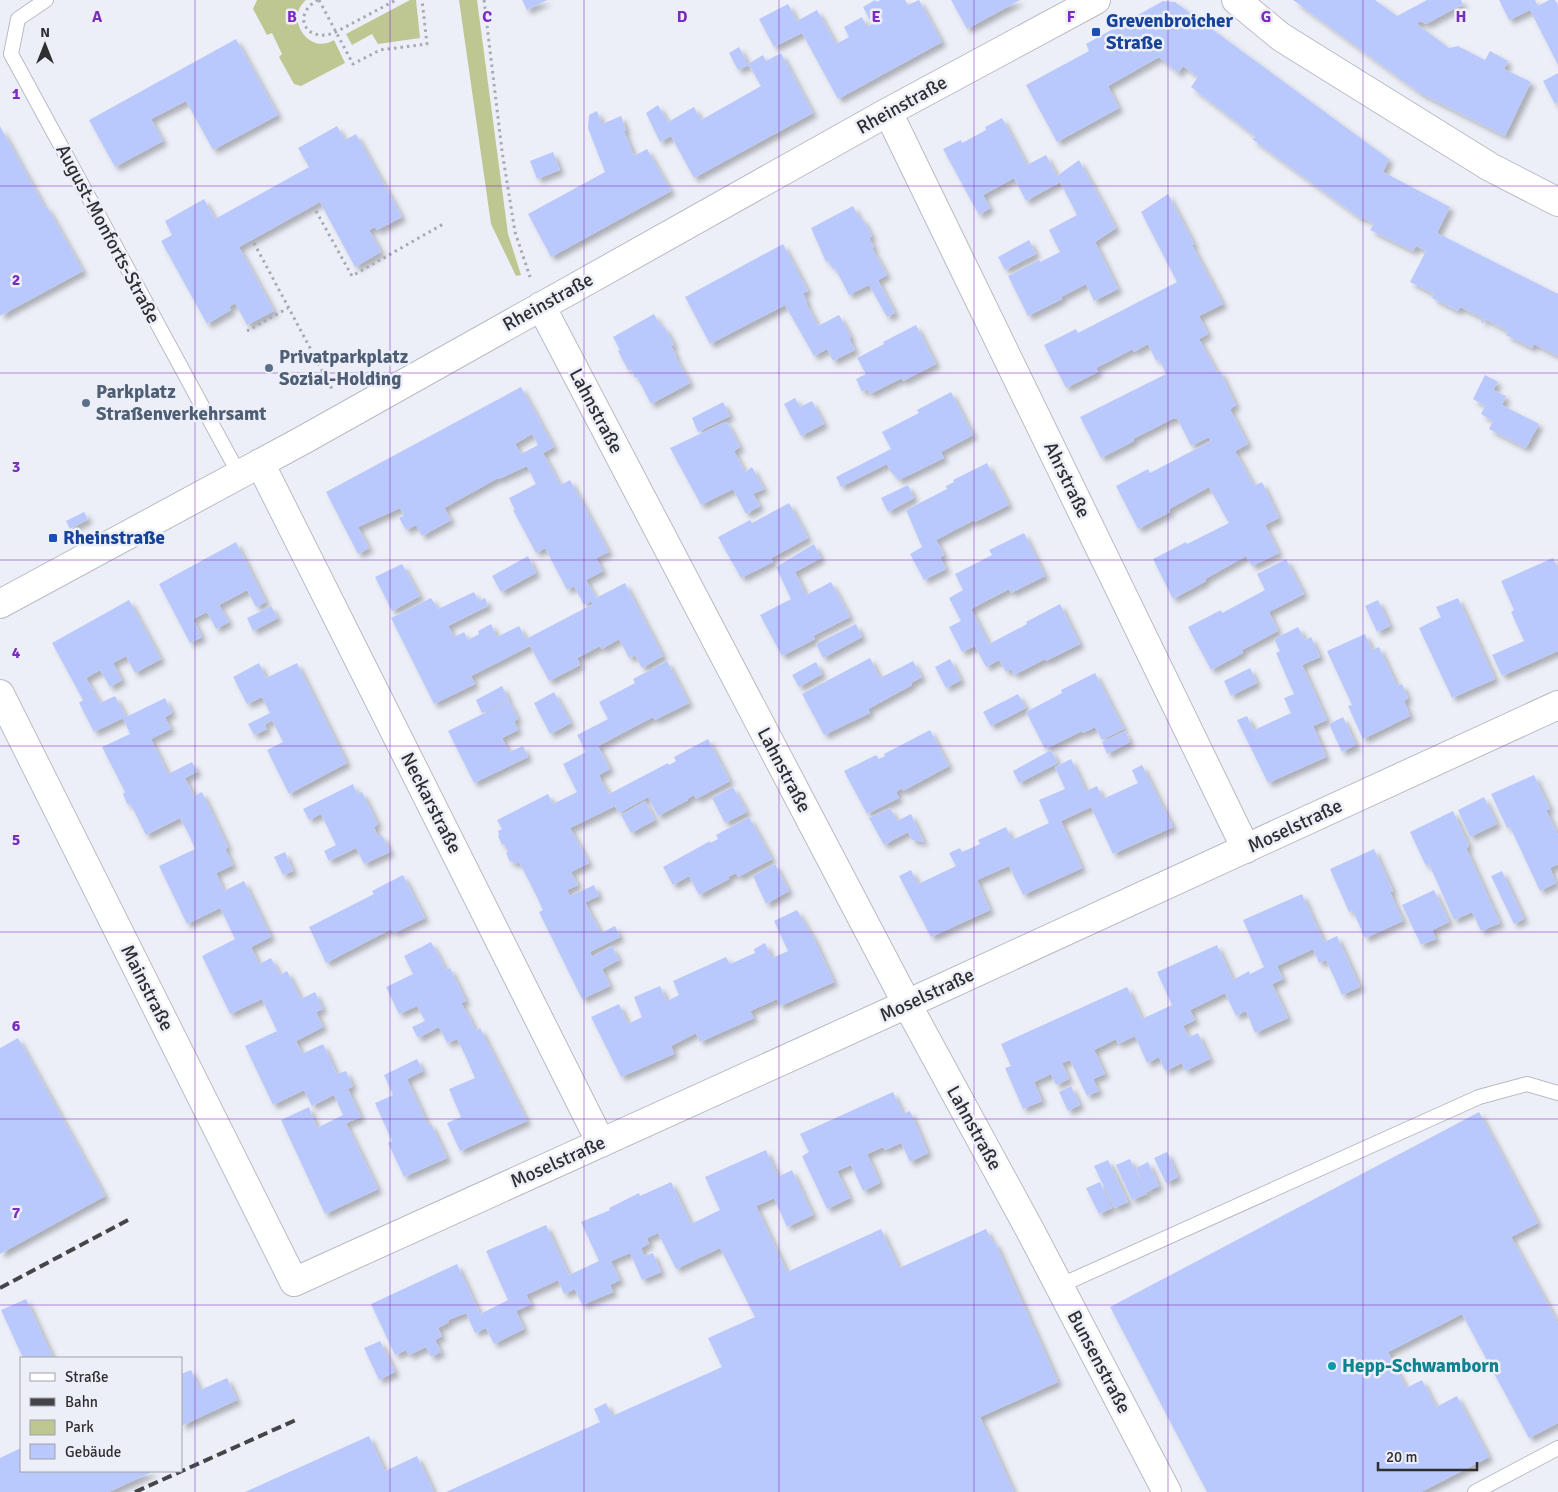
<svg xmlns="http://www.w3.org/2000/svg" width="1558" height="1492" font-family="Signika,sans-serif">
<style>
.green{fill:#bec692}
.building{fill:#bac9fd;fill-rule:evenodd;filter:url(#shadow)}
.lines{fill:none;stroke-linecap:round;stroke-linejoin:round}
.service-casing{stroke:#b8bbc3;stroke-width:16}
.minor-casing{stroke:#b8bbc3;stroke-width:30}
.secondary-casing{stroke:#b8bbc3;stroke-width:30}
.path{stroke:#a8aab1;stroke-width:3;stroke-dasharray:2.5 4;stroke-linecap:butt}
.service{stroke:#fff;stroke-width:14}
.minor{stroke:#fff;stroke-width:28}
.secondary{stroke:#fff;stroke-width:28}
.rail{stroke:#444548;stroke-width:4;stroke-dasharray:10 5;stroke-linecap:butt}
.grid{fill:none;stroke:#7b2cbf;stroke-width:1;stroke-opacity:0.55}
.transit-dot{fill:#1a4fb4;stroke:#edeff8;stroke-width:2}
.service-dot{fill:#5c6f8a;stroke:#edeff8;stroke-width:2}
.culture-dot{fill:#0f9aa8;stroke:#edeff8;stroke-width:2}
.labels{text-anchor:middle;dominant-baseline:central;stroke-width:5;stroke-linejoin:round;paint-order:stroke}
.transit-label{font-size:19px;font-weight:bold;fill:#164399;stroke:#edeff8;text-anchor:start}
.street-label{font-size:19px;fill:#2e2f32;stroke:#edeff8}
.service-label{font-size:19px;font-weight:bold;fill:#4e5e75;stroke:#edeff8;text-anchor:start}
.culture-label{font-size:19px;font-weight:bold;fill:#0d838f;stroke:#edeff8;text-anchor:start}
.grid-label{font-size:16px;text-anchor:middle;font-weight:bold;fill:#7b2cbf;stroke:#edeff8;stroke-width:5;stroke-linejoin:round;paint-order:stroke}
</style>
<defs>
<filter id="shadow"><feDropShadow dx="4.5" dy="4.5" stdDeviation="2.5" flood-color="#0004"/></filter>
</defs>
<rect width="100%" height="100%" fill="#edeff8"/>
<path class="green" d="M257 0H306C284 18 309 56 334 40L345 63 301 86 294 84 279 57 282 54 272 33 267 35 253 9Z
M410 0H416L420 38 378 44 372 34 352 45 346 34Z
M459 0H477L508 234 521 275 516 276 491 224Z"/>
<path class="building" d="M522 0H547L527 10Z
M875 0 877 2 880 0H905L908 5 919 0 942 42 838 99 802 33 774 47 759 19 788 4 797 21 817 10 836 44 849 37 844 27 862 17 867 27 872 24 863 7Z
M951 0H1020L967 29Z
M1293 0H1375L1397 16 1427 0H1461L1463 4 1426 24 1420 21 1417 24 1449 48 1458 46 1485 60 1490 51 1508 61 1504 69 1531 82 1505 136 1420 93Z
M1499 0H1535L1538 6 1549 0H1555L1558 5V65L1530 10 1509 20Z
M1163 1 1175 2 1389 159 1383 172 1450 207 1437 233 1558 294V356L1534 344 1532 348 1506 335 1508 331 1485 319 1483 324 1481 322 1483 318 1460 307 1458 311 1432 298 1434 294 1410 282 1426 251 1416 246 1413 251 1370 230 1374 224 1362 217 1361 219 1252 139 1256 137 1191 87 1198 77 1183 66 1178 73 1159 57 1108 86 1119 108 1057 142 1026 85 1089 51 1086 44Z
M236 39 278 115 213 150 186 101 151 119 163 141 115 167 89 120Z
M739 47 748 64 763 55 766 61 781 53 813 113 694 178 671 136 660 142 646 113 658 105 668 122 694 107 701 120 761 86 749 65 738 70 729 53Z
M1558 73V102L1555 104 1543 81Z
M597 111 602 124 621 116 626 130 624 131 634 156 647 149 671 191 551 257 528 214 605 172 588 128 589 115Z
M1002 118 1027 165 1046 155 1057 176 1079 160 1116 228 1095 242 1118 289 1094 301 1086 284 1061 297 1062 299 1028 316 1008 276 1039 260 1040 262 1060 252 1049 230 1077 215 1060 182 1026 201 1014 178 983 195 990 208 979 215 943 149 961 140 962 143 986 130 985 127Z
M0 126 45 208 47 207 83 271 0 316Z
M337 126 345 140 356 134 402 217 377 230 375 227 369 230 381 252 355 267 320 202 239 247 274 311 247 325 235 303 229 307 231 310 207 324 161 241 172 235 165 221 204 199 215 219 309 167 298 148Z
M553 152 560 170 537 179 530 161Z
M1168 194 1194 244 1192 245 1223 304 1199 316 1208 334 1199 339 1217 372 1220 371 1236 405 1230 409 1248 444 1235 451 1254 486 1262 482 1279 518 1265 525 1279 553 1252 566 1246 556 1205 579 1206 581 1173 599 1153 559 1186 542 1187 544 1229 523 1226 518 1209 487 1169 509 1170 512 1138 529 1116 486 1148 469 1150 473 1211 441 1209 437 1191 446 1177 418 1175 419 1174 418 1133 439 1134 441 1101 458 1080 417 1166 374 1159 359 1156 361 1148 344 1134 352 1133 349 1096 368 1098 372 1066 388 1044 345 1076 329 1078 333 1177 282 1141 212Z
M853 206 860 219 862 218 872 236 869 238 874 247 872 248 887 275 878 280 895 313 887 317 869 285 849 295 835 268 833 269 828 261 826 262 811 228Z
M1029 240 1036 254 1005 270 998 257Z
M783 244 808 291 803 293 807 302 806 303 818 326 839 315 851 337 849 338 855 350 833 361 827 349 814 356 785 305 710 344 685 297Z
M654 314 662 328 664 326 674 345 671 346 676 355 675 356 690 383 651 404 637 377 635 378 631 369 628 370 618 351 620 350 613 337Z
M916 325 936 364 903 381 902 378 870 394 867 389 862 392 856 379 866 374 857 358 884 344 883 342Z
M1485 375 1498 382 1493 390 1506 396 1502 405 1539 424 1526 448 1489 429 1493 421 1481 414 1485 406 1473 399Z
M521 387 554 447 543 453 560 485 570 480 609 552 596 558 603 571 586 580 596 598 625 583 663 656 642 668 635 655 629 658 619 639 602 649 600 646 577 658 580 665 549 681 530 646 471 676 475 684 434 704 391 618 431 598 438 609 474 592 479 601 485 598 488 606 448 626 454 637 464 632 468 640 479 634 478 631 491 624 497 637 519 626 526 639 593 604 591 601 584 605 574 586 567 590 545 548 536 553 513 510H515L509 498 536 484 527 466 499 479 498 478 444 508 451 520 422 536 416 525 406 530 399 518 404 515 400 508 358 527 369 548 358 554 326 492ZM532 434 538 445 521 454 515 444Z
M951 392 973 435 941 452 944 458 899 480 891 472 887 464 841 487 836 477 891 449 882 432 919 413 917 410Z
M795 398 800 407 812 401 824 424 801 436 784 404Z
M723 402 730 416 698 432 692 418Z
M725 422H727L740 447 734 451 745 472 752 467 764 489 753 494 760 506 746 514 733 489 701 505 670 448Z
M987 463 1009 505 975 522 974 520 936 540 944 555 940 557 946 569 924 580 910 554 922 547 906 510 947 489 946 486 954 482 953 480Z
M908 485 914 498 888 512 881 498Z
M789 503 808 538 771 558 773 562 741 578 718 537 750 520 752 523Z
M84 512 88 519 70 529 66 521Z
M1024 533 1045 576 1011 593 1009 589 971 609 987 640 989 644 1027 624 1026 622 1060 604 1080 644 1046 661 1045 659 1014 675 1011 669 1006 672 999 660 986 667 975 646 962 652 949 627 961 621 949 598 963 590 955 574 992 555 989 550Z
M236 542 266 602 256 607 247 590 219 605 229 622 216 629 207 612 193 619 202 637 190 643 159 584Z
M814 544 821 558 795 572 806 595 831 582 850 617 813 636 815 639 782 656 760 615 791 599 776 567Z
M528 556 536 573 501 592 492 576Z
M1553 558 1558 569V651L1502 676 1492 655 1524 641 1511 612 1514 610 1501 581Z
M1286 559 1304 594 1269 612 1278 631 1242 650 1243 653 1211 670 1188 627 1221 610 1222 613 1265 590 1257 574Z
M402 564 420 596 392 611 375 577Z
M1458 598 1495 679 1452 698 1419 628 1441 617 1436 607Z
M129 600 161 659 135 673 126 656 113 663 122 680 110 687 100 670 86 678 100 703 115 696 126 717 165 698 172 713 165 717 171 729 151 739 168 774 192 762 197 772 185 778 194 796 202 792 228 847 225 849 233 865 216 873 224 891 244 881 271 937 251 947 259 964 271 958 280 975 287 971 301 999 315 992 323 1009 316 1012 323 1027 296 1041 302 1054 323 1044 337 1074 346 1071 353 1086 348 1089 361 1117 346 1123 378 1189 325 1214 281 1120 309 1107 317 1128 343 1115 334 1095 312 1106 304 1090 273 1105 245 1046 277 1031 262 999 230 1014 202 956 235 939 228 924 220 908 187 924 159 866 195 849 188 833 180 818 146 835 131 805 127 804 123 794 125 792 102 747 130 734 123 718 94 732 79 703 83 700 52 643Z
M1378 600 1390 626 1377 632 1365 606Z
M271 606 278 618 253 631 247 618Z
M856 624 862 637 823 658 816 644Z
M1298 627 1305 640 1311 637 1320 657 1302 665 1327 720 1313 726 1326 757 1268 783 1237 720 1247 716 1254 730 1291 713 1284 698 1294 694 1276 653 1280 651 1274 639Z
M1365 634 1372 650 1379 647 1397 686 1402 684 1408 698 1404 701 1410 716 1363 739 1348 706 1352 705 1327 651Z
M870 658 880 678 913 661 922 677 911 683 912 685 868 709 870 713 824 735 802 694Z
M950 659 961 680 946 688 935 667Z
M667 661 689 703 655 720 653 717 598 746 610 769 599 775 601 780 609 794 668 763 669 765 676 761 674 757 708 739 730 781 696 799 694 795 687 799 688 800 658 816 648 797 619 813 615 806 570 828 589 863 571 872 578 885 567 890 570 896 594 885 599 896 585 902 593 918 601 933 615 926 620 937 590 952 592 957 612 946 619 960 602 969 610 986 582 999 539 912 543 910 534 891 519 862 514 864 512 861 510 862 506 853 508 852 504 844 502 845 498 836 499 835 498 831 502 829 497 820 548 794 553 804 577 792 563 764 586 752 577 735 608 719 599 702 635 683 633 679Z
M816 662 822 674 799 687 792 675Z
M259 663 266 678 297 663 347 763 289 794 267 750 283 742 272 720 264 724 267 729 254 735 248 724 270 713 262 697 247 704 233 677Z
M1250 668 1257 683 1231 696 1224 681Z
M1095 673 1124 729 1102 740 1095 727 1083 733 1082 731 1045 749 1026 712 1062 693 1061 690Z
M502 686 509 700 482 713 476 700Z
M554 692 571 723 550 734 534 703Z
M1018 694 1026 708 991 726 983 712Z
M509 701 518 719 514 721 518 730 502 738 509 752 523 746 528 757 474 783 448 731Z
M1343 717 1356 745 1342 752 1329 724Z
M930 730 949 766 903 791 902 788 896 792 899 798 867 814 844 771 876 755 879 759 885 756 884 754Z
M1125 731 1130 742 1107 754 1102 742Z
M1051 750 1058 763 1019 783 1013 771Z
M1071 759 1086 791 1097 786 1103 799 1138 783 1132 770 1142 765 1173 827 1113 854 1091 807 1061 821 1082 868 1023 895 1009 866 977 880 990 910 931 937 899 876 911 870 918 884 956 866 949 853 960 848 962 852 980 844 978 840 1006 827 1012 840 1049 823 1039 800 1065 789 1055 767Z
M1534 775 1550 809 1546 810 1558 835V864L1550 868 1556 883 1540 891 1510 827 1507 828 1491 794Z
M353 784 357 794 362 792 378 824 374 827 378 837 382 835 390 852 364 864 356 848 329 861 324 851 336 845 321 814 309 820 303 809Z
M733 787 747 812 725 823 712 798Z
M1484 797 1497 824 1470 837 1458 810Z
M645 801 655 820 631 833 621 815Z
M890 808 897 821 911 814 924 842 912 840 908 832 884 845 869 818Z
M1453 811 1469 846 1466 848 1500 923 1481 931 1472 912 1454 920 1429 864 1426 866 1410 832Z
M749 817 772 859 738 877 736 873 728 877 729 879 699 895 689 876 673 885 663 867 710 841V843L718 839 716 835Z
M1374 849 1393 891 1390 892 1403 921 1365 938 1353 911 1349 912 1330 869Z
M285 852 293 871 283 875 274 857Z
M775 864 789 891 766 904 753 876Z
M1502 871 1524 919 1514 924 1491 876Z
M403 875 425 918 394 933 391 929 326 963 309 927 374 894 372 891Z
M1434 890 1449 922 1432 930 1436 939 1421 945 1402 905Z
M1302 894 1324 942 1337 936 1360 987 1342 995 1326 960 1319 963 1313 949 1277 966 1283 979 1272 984 1288 1018 1255 1033 1246 1011 1236 1016 1225 993 1190 1010 1195 1020 1183 1026 1189 1037 1198 1033 1210 1059 1185 1071 1182 1063 1165 1071 1159 1057 1147 1063 1135 1036 1118 1044 1116 1039 1094 1050 1105 1074 1093 1079 1099 1091 1087 1096 1070 1060 1062 1063 1069 1079 1056 1085 1051 1074 1034 1082 1042 1101 1023 1109 1005 1068 1011 1066 1001 1044 1127 987 1142 1019 1172 1005 1157 972 1217 945 1233 980 1249 971 1250 974 1264 967 1243 920Z
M797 910 814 939 834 982 780 1006 777 999 750 1011 754 1018 700 1042 696 1033 671 1046 674 1054 621 1077 591 1017 619 1004 628 1024 642 1017 634 997 660 986 667 1001 679 995 673 981 726 957 730 964 755 953 754 949 765 943 772 958 788 951 774 921Z
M431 942 446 970 450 968 466 1001 461 1003 467 1013 476 1031 480 1028 527 1121 460 1151 447 1123 461 1117 449 1089 475 1078 464 1053 457 1039 447 1043 439 1027 418 1038 412 1027 425 1021 417 1006 399 1014 386 987 413 974 404 956Z
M18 1038 105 1196 0 1254V1048Z
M417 1059 423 1071 407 1079 428 1125 431 1124 447 1158 404 1177 388 1143 392 1141 375 1103 393 1095 384 1075Z
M1071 1086 1080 1105 1068 1111 1059 1092Z
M893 1092 903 1114 910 1111 928 1153 910 1162 901 1143 885 1150 883 1147 867 1154 880 1183 863 1191 851 1165 837 1171 850 1198 827 1209 802 1156 809 1152 800 1134Z
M1479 1112 1538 1223 1511 1237 1558 1323V1423L1529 1438 1462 1314 1388 1352 1406 1388 1422 1380 1436 1407 1457 1396 1489 1457 1421 1492H1207L1110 1307Z
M766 1150 778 1177 792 1170 813 1215 787 1227 774 1198 756 1206 787 1272 881 1229 899 1268 986 1229 993 1243 995 1242 1058 1382 980 1417 1014 1492H446L600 1422 594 1409 606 1403 612 1416 722 1367 708 1338 755 1317 720 1248 676 1269 658 1233 647 1238 649 1244 641 1248 644 1256 653 1253 661 1272 642 1280 630 1253 611 1261 620 1280 610 1285 613 1292 582 1305 575 1289 564 1294 558 1280 526 1295 531 1304 516 1311 524 1329 494 1344 486 1328 475 1333 466 1313 448 1320 449 1322 438 1328 442 1336 435 1340 441 1352 431 1357 426 1347 409 1355 406 1350 395 1355 371 1304 457 1264 480 1314 508 1300 486 1251 546 1225 569 1275 599 1261 581 1222 610 1210 609 1208 639 1193 640 1196 671 1182 691 1224 720 1210 705 1177Z
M1167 1152 1178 1177 1166 1183 1154 1158Z
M1130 1159 1147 1194 1132 1200 1116 1165Z
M1108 1160 1128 1202 1114 1208 1094 1166Z
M1148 1162 1159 1186 1147 1192 1136 1168Z
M1100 1182 1112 1208 1099 1214 1086 1188Z
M26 1299 53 1358H23L1 1310Z
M380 1341 395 1372 379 1380 364 1348Z
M191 1370 200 1390 227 1378 237 1400 181 1426V1374Z
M369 1436 385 1471 417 1456 434 1492H245Z
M21 1448V1471H154L109 1492H0V1458Z"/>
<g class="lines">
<defs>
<path id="service" d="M46 0 18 19 11 54 239 474
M1059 1286 1479 1097 1527 1084 1558 1093
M1475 1492 1558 1448"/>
<path id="minor" d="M888 112 1246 849
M541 306 907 1004 1031 1232 1167 1492
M260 463 601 1143
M0 604 305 439 888 112 1096 0
M0 694 294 1282 907 1004 1558 705"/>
<path id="secondary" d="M1236 0 1281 37 1490 167 1558 202"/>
</defs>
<use href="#service" class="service-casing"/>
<use href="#minor" class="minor-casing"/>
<use href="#secondary" class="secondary-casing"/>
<path class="path" d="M318 0C290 15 307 45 336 32L396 0
M319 0 353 64 380 50 427 44 422 0
M484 0 502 151 515 232 530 277
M316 211 352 276 445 223
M254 243 332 389
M247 331 288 308"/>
<use href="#service" class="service"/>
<use href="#minor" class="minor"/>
<use href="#secondary" class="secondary"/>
<path class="rail" d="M0 1288 128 1220
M135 1492 298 1419"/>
</g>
<path class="grid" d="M195 0V1492M390 0V1492M584 0V1492M779 0V1492M974 0V1492M1168 0V1492M1363 0V1492M0 186H1558M0 373H1558M0 560H1558M0 746H1558M0 932H1558M0 1119H1558M0 1305H1558"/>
<g class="transit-dot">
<rect x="1091" y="27" width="10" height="10" rx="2.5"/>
<rect x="48" y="533" width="10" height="10" rx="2.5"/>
</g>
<g class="service-dot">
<circle cx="269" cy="368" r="5"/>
<circle cx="86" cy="403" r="5"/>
</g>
<circle class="culture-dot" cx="1332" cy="1366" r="5"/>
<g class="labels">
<g class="transit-label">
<text x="1106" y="21">Grevenbroicher<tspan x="1106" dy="22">Straße</tspan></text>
<text x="63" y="538">Rheinstraße</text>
</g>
<g class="street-label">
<text transform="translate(902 105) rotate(-29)">Rheinstraße</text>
<text transform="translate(108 234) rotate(62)">August-Monforts-Straße</text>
<text transform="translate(548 302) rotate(-29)">Rheinstraße</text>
<text transform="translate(596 411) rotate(62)">Lahnstraße</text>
<text transform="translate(1067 480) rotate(64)">Ahrstraße</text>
<text transform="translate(784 770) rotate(62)">Lahnstraße</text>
<text transform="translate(431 803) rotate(63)">Neckarstraße</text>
<text transform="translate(1295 826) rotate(-25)">Moselstraße</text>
<text transform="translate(147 988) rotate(63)">Mainstraße</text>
<text transform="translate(927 995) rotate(-25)">Moselstraße</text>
<text transform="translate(974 1128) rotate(61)">Lahnstraße</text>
<text transform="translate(558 1162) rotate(-24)">Moselstraße</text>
<text transform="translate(1099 1362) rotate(62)">Bunsenstraße</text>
</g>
<g class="service-label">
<text x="279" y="357">Privatparkplatz<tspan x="279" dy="22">Sozial-Holding</tspan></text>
<text x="96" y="392">Parkplatz<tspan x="96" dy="22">Straßenverkehrsamt</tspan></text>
</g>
<g class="culture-label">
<text x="1342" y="1366">Hepp-Schwamborn</text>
</g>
</g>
<g class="grid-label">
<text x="97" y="22">A</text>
<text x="292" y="22">B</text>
<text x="487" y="22">C</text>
<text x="682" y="22">D</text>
<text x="876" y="22">E</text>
<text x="1071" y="22">F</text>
<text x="1266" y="22">G</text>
<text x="1461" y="22">H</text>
<text x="16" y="99">1</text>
<text x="16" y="285">2</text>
<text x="16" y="472">3</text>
<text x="16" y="658">4</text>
<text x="16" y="845">5</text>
<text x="16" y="1031">6</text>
<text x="16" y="1218">7</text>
</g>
<rect x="20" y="1357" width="162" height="115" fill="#edeff8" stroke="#a1a2a9"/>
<rect x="30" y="1373" width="25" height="8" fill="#ffffff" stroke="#a1a2a9"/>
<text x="65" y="1382" font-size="15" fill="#2e2f32">Straße</text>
<rect x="30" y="1398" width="25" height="8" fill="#444548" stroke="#a1a2a9"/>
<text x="65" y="1407" font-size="15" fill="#2e2f32">Bahn</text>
<rect x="30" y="1420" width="25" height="15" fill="#bec692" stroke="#a1a2a9"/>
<text x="65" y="1432" font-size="15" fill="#2e2f32">Park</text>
<rect x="30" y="1444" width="25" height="15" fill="#bac9fd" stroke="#a1a2a9"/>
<text x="65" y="1457" font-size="15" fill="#2e2f32">Gebäude</text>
<g transform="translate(45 45)" stroke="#edeff8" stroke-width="4" paint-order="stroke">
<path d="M0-4L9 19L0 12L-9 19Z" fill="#2e2f32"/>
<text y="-8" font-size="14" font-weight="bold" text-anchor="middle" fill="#2e2f32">N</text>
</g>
<path d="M1378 1462v8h99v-8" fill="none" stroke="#2e2f32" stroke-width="2.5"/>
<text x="1386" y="1462" font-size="15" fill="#2e2f32" stroke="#edeff8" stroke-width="4" paint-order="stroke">20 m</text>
</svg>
